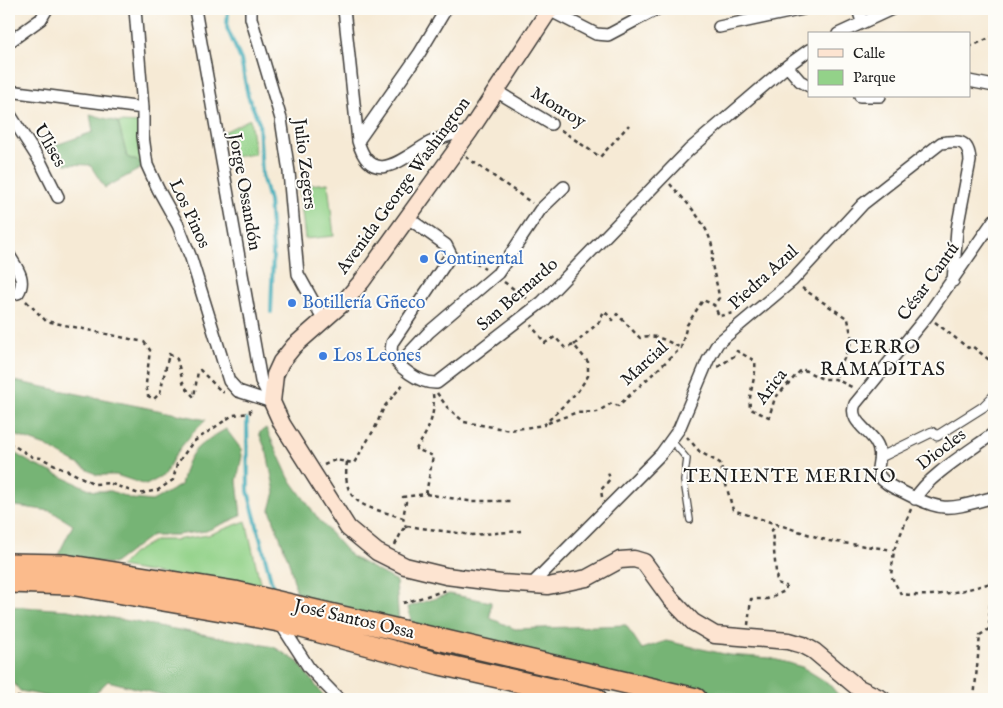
<svg xmlns="http://www.w3.org/2000/svg" width="1003" height="708" font-family="'IM FELL English',serif">
<style>
.green{fill:#93d289;stroke:#587752}
.forest{fill:#76b475;stroke:#496848}
.lines{fill:none;stroke-linecap:round;stroke-linejoin:round}
.stream{stroke:#3aaab7;stroke-width:4}
.service-casing{stroke:#3d3b38;stroke-width:8}
.pedestrian-casing{stroke:#3d3b38;stroke-width:11}
.minor-casing{stroke:#3d3b38;stroke-width:14}
.secondary-casing{stroke:#3d3b38;stroke-width:19}
.motorway-casing{stroke:#3d3b38;stroke-width:24}
.path{stroke:#3d3b38;stroke-width:2.5;stroke-dasharray:4 4;stroke-linecap:butt}
.service{stroke:#fff;stroke-width:5.5}
.pedestrian{stroke:#fff;stroke-width:9}
.minor{stroke:#fff;stroke-width:11}
.secondary{stroke:#fde4d1;stroke-width:16}
.motorway{stroke:#fbbb8c;stroke-width:21}
.shop-dot{fill:#3f7fe0;stroke:#fdfcf7;stroke-width:2}
.labels{text-anchor:middle;dominant-baseline:central;stroke-width:4;stroke-linejoin:round;paint-order:stroke}
.street-label{font-size:18px;fill:#1c1c1c;stroke:#fdfcf7}
.shop-label{font-size:18px;fill:#366cbe;stroke:#fdfcf7;text-anchor:start}
.neighbourhood-label{font-size:19px;letter-spacing:1px;fill:#1c1c1c;stroke:#fdfcf7}
</style>
<rect width="100%" height="100%" fill="#fdfcf7"/>
<filter id="ink" filterUnits="userSpaceOnUse"><feTurbulence type="fractalNoise" baseFrequency=".02" numOctaves="2"/><feDisplacementMap in="SourceGraphic" scale="10" xChannelSelector="R" yChannelSelector="G"/><feConvolveMatrix kernelMatrix="1 2 1 2 8 2 1 2 1" color-interpolation-filters="sRGB"/></filter>
<filter id="wash" filterUnits="userSpaceOnUse"><feTurbulence type="fractalNoise" baseFrequency=".0096" numOctaves="4" result="noise"/><feDisplacementMap in="SourceGraphic" scale="20" xChannelSelector="R" yChannelSelector="G"/><feGaussianBlur stdDeviation="1.12" result="paint"/><feColorMatrix in="noise" values="0 0 0 0 0 0 0 0 0 0 0 0 0 0 0 0 0 1.4 0 .05"/><feComposite in="paint" operator="in"/></filter>
<g filter="url(#wash)">
<rect width="100%" height="100%" fill="#f6ead5"/>
<path class="green" d="M250 119 255 154 231 157 224 132Z
M118 122 143 123 147 165 127 157Z
M328 183 334 236 305 239 299 186Z
M246 521 262 591 120 567 132 554 155 540H175L208 535Z"/>
<path class="forest" d="M90 114 118 122 127 157 147 165 105 188 90 165 65 164 53 146 93 132Z
M9 380 202 419 206 420C189 436 174 453 165 475L146 485 116 475H97L46 446 9 433Z
M266 428 289 478 320 521 352 557 396 581 399 627 299 601 289 562 270 510 275 492 267 453 259 433Z
M226 429 241 449 242 456 237 481 241 516 206 531 176 535H152L113 564 57 557 73 525 51 511 9 505V450L33 464 94 491H111L132 499 152 501 181 485C188 451 196 446 226 429Z
M449 594 491 602 490 618 515 629 626 625 642 649 666 641 729 655 770 658 802 667 828 683 842 699H708L414 633 408 607Z
M9 606 68 610 274 647 298 662 326 699H178L108 681 89 699H60L20 691 9 677Z"/>
<g class="lines">
<path class="stream" d="M228 9 227 28 241 60 248 96 259 122 262 175 269 201 273 253 271 312
M247 419 248 491 273 588"/>
</g>
</g>
<g filter="url(#ink)">
<g class="lines">
<defs>
<path id="service" d="M671 440 687 459 684 481 690 520"/>
<path id="pedestrian" d="M881 457 932 432 937 436 983 407 994 396"/>
<path id="minor" d="M135 9 143 108V136L147 165 158 189 178 225 191 258 229 381 238 391 272 402
M195 9 261 381 272 402
M251 9V18L281 119 289 172 298 274 324 321
M344 9 358 141C372 191 406 155 431 142 444 136 455 133 469 132
M858 9 862 22
M549 10 596 34 608 35 657 9
M719 27 803 9
M838 34 892 9
M9 42 41 19 47 9
M787 66 800 81 809 86
M969 81 994 86
M9 91 143 108
M496 91 551 124
M860 96H880
M9 113 41 163 58 197
M358 141 419 54 446 9
M408 218 446 245 451 255 392 343 391 350C395 367 420 384 437 383L542 302 689 150 787 66 809 50
M994 220 927 316 855 404C848 420 867 429 875 441 886 457 873 468 880 477 884 483 896 489 903 492 945 514 950 509 994 497
M9 255C16 267 27 279 18 293L9 295
M399 364 429 332 498 273 540 210 564 187
M915 499C927 476 973 449 994 433
M532 584 661 454 679 429 708 360 718 343 792 281 863 204 941 143C959 140 969 140 970 161L957 229 953 281
M280 623 309 668 339 699"/>
<path id="secondary" d="M550 9 469 132 362 281 343 303 294 346 281 362 275 375 272 402 282 424 348 528 377 552 405 566 446 576 501 583 548 586 587 578 620 560 634 559 644 562 670 598 693 622 715 635 789 641 803 645 814 651 857 687 882 699"/>
<path id="motorway" d="M9 564 65 565 235 592 696 699
M9 582 70 584 233 612 279 621 440 664 596 699"/>
</defs>
<use href="#service" class="service-casing"/>
<use href="#pedestrian" class="pedestrian-casing"/>
<use href="#minor" class="minor-casing"/>
<use href="#secondary" class="secondary-casing"/>
<use href="#motorway" class="motorway-casing"/>
<path class="path" d="M969 47 994 36
M561 130 600 157 629 125
M466 157 532 203
M670 184C686 202 711 226 713 253 713 257 711 260 712 264 714 276 718 286 719 298L714 305
M462 255 485 269
M504 282 528 299
M802 288 848 319 852 340 835 379
M26 301 46 321 144 342 150 350 146 384 148 396 154 399 160 393 169 354 177 359 184 386 194 397 198 371 200 370 222 392H224
M935 322 968 348 972 346 994 364
M574 345 599 322 604 311 613 320 617 314 640 338C653 332 669 342 681 348
M718 367 734 356 737 351 755 361C757 377 748 392 750 409L769 417 775 398 802 369 823 379H835L854 388
M437 393 447 407 464 422 510 430 544 425 578 391 588 376V362L574 345 565 348 555 337 545 343 531 325
M548 423 575 413 597 412 612 403 618 406 681 348 687 325 703 300 714 305 719 316 734 313
M687 437 700 452 720 463 733 510 829 541 894 550
M9 443 33 457 41 458 95 484 109 483 139 494 158 490 173 480 177 464 193 442 233 415 250 413V407
M347 462C341 507 368 506 403 518
M324 465 335 460 354 463 375 428 384 407 404 383
M426 494 468 501H510
M602 497 601 490 610 479 607 469
M911 509 894 550 891 576 901 594C936 598 960 592 994 582
M407 526 472 535 521 531
M395 545 403 529 407 530 403 518 406 502 403 497 426 494 433 456 416 449C428 432 436 415 433 394
M403 603 447 590
M748 625 751 599H767L785 591 786 586 777 583 772 530 778 525
M9 695 25 699
M974 699 980 635 989 629 990 605H994"/>
<use href="#service" class="service"/>
<use href="#pedestrian" class="pedestrian"/>
<use href="#minor" class="minor"/>
<use href="#secondary" class="secondary"/>
<use href="#motorway" class="motorway"/>
</g>
</g>
<g class="shop-dot">
<circle cx="424" cy="259" r="5"/>
<circle cx="292" cy="303" r="5"/>
<circle cx="323" cy="356" r="5"/>
</g>
<g class="labels">
<g class="street-label">
<text transform="translate(558 108) rotate(32)">Monroy</text>
<text transform="translate(49 146) rotate(60)">Ulises</text>
<text transform="translate(304 164) rotate(83)">Julio Zegers</text>
<text transform="translate(404 186) rotate(-54)">Avenida George Washington</text>
<text transform="translate(244 192) rotate(80)">Jorge Ossandón</text>
<text transform="translate(189 214) rotate(65)">Los Pinos</text>
<text transform="translate(764 278) rotate(-42)">Piedra Azul</text>
<text transform="translate(929 282) rotate(-54)">César Cantú</text>
<text transform="translate(518 295) rotate(-41)">San Bernardo</text>
<text transform="translate(645 364) rotate(-42)">Marcial</text>
<text transform="translate(772 387) rotate(-52)">Arica</text>
<text transform="translate(942 450) rotate(-37)">Diocles</text>
<text transform="translate(354 620) rotate(13)">José Santos Ossa</text>
</g>
<g class="shop-label">
<text x="434" y="259">Continental</text>
<text x="302" y="303">Botillería Gñeco</text>
<text x="333" y="356">Los Leones</text>
</g>
<g class="neighbourhood-label">
<text x="883" y="348">CERRO<tspan x="883" dy="22">RAMADITAS</tspan></text>
<text x="790" y="477">TENIENTE MERINO</text>
</g>
</g>
<rect width="1003" height="708" fill="none" stroke="#fdfcf7" stroke-width="30"/>
<rect x="808" y="32" width="162" height="65" fill="#fdfcf7" stroke="#a3a29f"/>
<rect x="818" y="49" width="25" height="8" fill="#fde4d1" stroke="#a3a29f"/>
<text x="853" y="58" font-size="15" fill="#1c1c1c">Calle</text>
<rect x="818" y="70" width="25" height="15" fill="#93d289" stroke="#a3a29f"/>
<text x="853" y="82" font-size="15" fill="#1c1c1c">Parque</text>
</svg>
